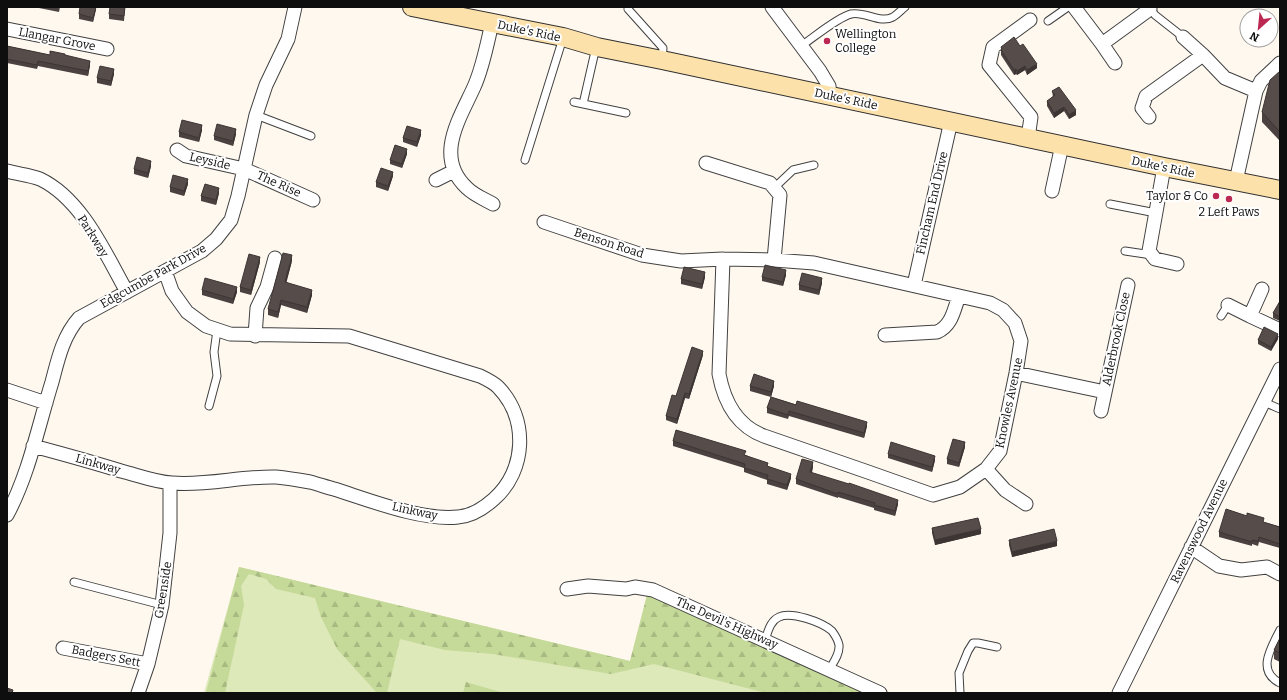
<svg xmlns="http://www.w3.org/2000/svg" width="1287" height="700" font-family="Bitter,serif">
<style>
.grass{fill:#dde9b9}
.forest{fill:url(#forest-firs)}
.lines{fill:none;stroke-linecap:round;stroke-linejoin:round}
.service-casing{stroke:#414141;stroke-width:9}
.minor-casing{stroke:#414141;stroke-width:15}
.secondary-casing{stroke:#303030;stroke-width:20}
.service{stroke:#fff;stroke-width:7}
.minor{stroke:#fff;stroke-width:13}
.secondary{stroke:#fde1ab;stroke-width:18}
.wall{fill:#4a4140}
.shaded-wall{fill:#3c3534}
.building{fill:#564c4a;stroke:#3c3534}
.poi-dot{fill:#bc2852;stroke:#fff;stroke-width:1.5}
.labels{text-anchor:middle;dominant-baseline:central;stroke-width:4;stroke-linejoin:round;paint-order:stroke}
.street-label{font-size:12px;fill:#0e0e0e;stroke:#fff}
.poi-label{font-size:12px;fill:#0e0e0e;stroke:#fff;text-anchor:start}
</style>
<defs>
<pattern id="forest-firs" width="22" height="20" patternUnits="userSpaceOnUse"><rect width="22" height="20" fill="#c5d998"/><path d="M5 1l3.5 6h-7zM16 11l3.5 6h-7z" fill="#a8b982"/></pattern>
</defs>
<rect width="100%" height="100%" fill="#fff8ef"/>
<path class="grass" d="M239 567 630 661 647 595 870 693H204Z"/>
<path class="forest" d="M239 567 630 661 647 595 743 636 870 693H766L654 664 611 674 493 654 445 650 400 639 387 693H377L337 649 321 617 315 598 276 589 266 579 249 574 241 586 244 605 225 693H206Z
M466 682 504 693H463Z"/>
<g class="lines">
<defs>
<path id="service" d="M1149 7 1155 15 1183 37
M628 9 663 48 662 59
M1048 21 1068 7
M801 46C813 38 838 17 851 14 865 11 880 24 893 17 898 14 901 10 905 7
M574 102 626 113
M583 104 596 47
M256 115 311 136
M525 160 563 38
M774 188 793 170 814 165
M1110 204 1156 213
M1125 251 1152 255
M1221 316 1228 305
M1264 402 1280 409
M209 406 217 376 214 352 217 330
M74 582 162 605
M1280 630C1271 648 1256 671 1280 683
M765 640C768 632 770 621 779 617 791 611 822 622 832 631 835 635 838 640 839 645 840 654 833 663 829 670
M960 693 959 673 968 651 973 643H978L997 647"/>
<path id="minor" d="M772 7 820 71 829 86 830 96
M1074 7 1102 44 1150 9
M492 23C487 44 483 67 474 87 459 120 434 157 467 188 474 195 484 199 493 204
M7 29 107 49
M1183 37 1203 55 1225 78 1256 91
M1102 44 1115 63
M1149 117 1142 108 1146 96 1203 55
M1028 138 1031 117 989 65 993 47 1030 20
M177 150 186 156 244 169 313 200
M706 163 770 183 780 195 774 260
M1164 167 1149 251 1155 259 1177 264
M7 171C17 174 30 175 40 179 82 199 105 253 127 292
M436 180 454 171
M1236 181 1256 91 1261 81 1280 63
M1052 191 1062 145
M544 222 642 255 681 261 723 259 774 260 814 263 990 303 1003 310 1015 323 1021 341 1016 373 1000 451 986 469 960 487 933 495 868 472 764 436C737 426 724 401 719 374L723 259
M914 285 951 121
M1262 289 1250 316 1280 330
M1228 305 1250 316
M885 335 937 332C952 326 954 309 959 296
M255 336 257 308 267 287 275 258
M1016 373 1105 392
M7 390 46 403
M1101 411 1128 285
M33 446C63 454 92 462 121 471 137 475 155 482 172 483 207 486 241 476 276 477 287 478 299 480 310 482 318 484 326 487 334 489 369 500 422 521 458 517 472 516 484 508 494 499 526 471 529 419 498 387 493 382 486 379 480 376L349 336 230 334 206 326 187 312 172 291 165 271
M986 469 1005 490 1026 504
M7 515C29 474 38 427 52 382 58 359 63 336 79 318L202 251 216 239 231 220 238 196 256 115 266 85 288 39 295 7
M1191 547 1219 566 1241 570 1267 567 1280 574
M567 589 588 586 626 589 635 587 653 590 880 693
M63 648 148 664
M138 693 148 664 162 605 170 533V483
M1119 693 1280 369"/>
<path id="secondary" d="M412 7 563 37 597 47 662 60 1164 167 1280 190"/>
</defs>
<use href="#service" class="service-casing"/>
<use href="#minor" class="minor-casing"/>
<use href="#secondary" class="secondary-casing"/>
<use href="#service" class="service"/>
<use href="#minor" class="minor"/>
<use href="#secondary" class="secondary"/>
</g>
<path class="wall" d="M34 7H60L59 12Z
M96 7 93 22 79 19V14Z
M125 7 124 21 109 19V14Z
M7 46 50 55H65L90 65 88 76 38 66 37 69 7 63Z
M1001 47 1037 68 1027 75 1025 70 1017 75 1016 74 1014 75 1001 55Z
M1280 71V141L1279 140 1262 122V112Z
M114 74 111 86 97 83V78Z
M1052 91 1076 115 1069 119 1064 111 1054 118 1047 106V101L1053 97Z
M202 130 199 142 179 137V132Z
M236 134 233 146 214 140V136Z
M421 135 417 147 403 142V138Z
M407 154 402 168 390 164V160Z
M151 166 148 178 134 174V169Z
M393 176 388 191 376 187V182Z
M188 184 184 196 170 192V187Z
M219 193 216 205 201 201V196Z
M292 261 286 282 312 295 307 313 281 305 278 318 268 315V309Z
M260 262 251 295 240 292V287Z
M786 275 783 286 762 281V277Z
M705 277 702 289 681 284V279Z
M822 283 819 295 799 290V285Z
M202 290 237 292 233 304 202 295Z
M1280 301V321L1273 318V313Z
M1278 339 1271 351 1258 344V340Z
M703 355 689 399 685 398 677 424 666 420V416L676 396Z
M750 386H774L771 397 750 391Z
M771 397 867 426 864 438 789 416 788 419 767 413V408Z
M673 441 746 455 791 478 787 490 767 484V480L744 472V468L673 446Z
M965 447 959 467 947 464V459Z
M888 454 935 460 932 472 888 458Z
M813 467 812 473 898 504 895 516 874 510V508L838 497V498L796 484V479Z
M1264 522 1280 527V548L1259 542 1258 546 1252 544V546L1219 537V532Z
M932 528 981 534 935 545 932 533Z
M1009 540 1057 546 1012 557 1009 545Z
M1280 638V662L1274 659V650Z"/>
<path class="shaded-wall" d="M96 7V10L93 22V18Z
M90 61V65L88 76V71Z
M1037 64V68L1027 75V70Z
M1025 66V70L1017 75V71Z
M114 69V74L111 86V81Z
M1016 69V74L1014 75V70Z
M1064 107V111L1054 118V113Z
M1076 110V115L1069 119V115Z
M202 125V130L199 142V138Z
M236 129V134L233 146V141Z
M421 130V135L417 147V142Z
M407 149V154L402 168V164Z
M151 161V166L148 178V173Z
M393 172V176L388 191V186Z
M188 179V184L184 196V191Z
M219 188V193L216 205V200Z
M292 255V261L285 288V282Z
M260 257V262L251 295V290Z
M786 270V275L783 286V282Z
M705 272V277L702 289V284Z
M822 278V283L819 295V290Z
M237 287V292L233 304V299Z
M312 290V295L307 313V307Z
M281 300V305L278 318V312Z
M1278 334V339L1271 351V347Z
M703 351V355L689 399V394Z
M774 381V386L771 397V392Z
M685 393V398L677 424V419Z
M867 422V426L864 438V433Z
M965 442V447L959 467V463Z
M935 456V460L932 472V467Z
M813 462V467L810 477V472Z
M791 474V478L787 490V485Z
M898 500V504L895 516V511Z
M981 529V534L935 545V540Z
M1057 541V546L1012 557V552Z"/>
<path class="building" d="M80 7H96L93 18 79 14Z
M110 7H125L124 16 109 14Z
M1014 37 1020 46 1023 44 1037 64 1027 70 1025 66 1017 71 1016 69 1014 70 1001 50 1002 49 1001 47Z
M7 46 50 55V51L65 54V55L90 61 88 71 38 61 37 65 7 59Z
M100 66 114 69 111 81 97 78Z
M1280 71V131H1279L1262 112 1270 80Z
M1059 87 1076 110 1069 115 1064 107 1054 113 1047 101 1055 95 1052 91Z
M182 120 202 125 199 138 179 132Z
M217 124 236 129 233 141 214 136Z
M407 126 421 130 417 142 403 138Z
M395 145 407 149 402 164 390 160Z
M137 157 151 161 148 173 134 169Z
M381 168 393 172 388 186 376 182Z
M173 175 188 179 184 191 170 187Z
M205 184 219 188 216 200 201 196Z
M283 253 292 255 285 282 312 290 307 307 281 300 278 312 268 309Z
M249 254 260 257 251 290 240 287Z
M765 265 786 270 783 282 762 277Z
M684 267 705 272 702 284 681 279Z
M802 273 822 278 819 290 799 285Z
M205 278 237 287 233 299 202 290Z
M1280 301V317L1273 313Z
M1264 327 1278 334 1271 347 1258 340Z
M692 347 703 351 689 394 685 393 677 419 666 416 672 395 676 396Z
M754 374 774 381 771 392 750 386Z
M771 397 796 405 797 401 867 422 864 433 789 411 788 415 767 408Z
M676 430 746 451 744 455 768 463 767 466 791 474 787 485 767 479 768 475 744 468 745 464 673 441Z
M953 439 965 442 959 463 947 459Z
M891 442 935 456 932 467 888 454Z
M802 459 813 462 810 472 849 484V483L898 500 895 511 874 505 875 503 838 492V494L796 479Z
M1226 509 1247 516V513L1264 518 1263 522 1280 527V544L1259 537 1258 541 1252 540V542L1219 532Z
M978 518 981 529 935 540 932 528Z
M1054 529 1057 541 1012 552 1009 540Z
M1280 638V653L1274 650Z
M7 688 13 690 12 693H7Z"/>
<g class="poi-dot">
<circle cx="827" cy="41" r="4"/>
<circle cx="1216" cy="196" r="4"/>
<circle cx="1229" cy="199" r="4"/>
</g>
<g class="labels">
<g class="street-label">
<text transform="translate(529 31) rotate(12)">Duke's Ride</text>
<text transform="translate(57 39) rotate(11)">Llangar Grove</text>
<text transform="translate(846 99) rotate(12)">Duke's Ride</text>
<text transform="translate(210 161) rotate(13)">Leyside</text>
<text transform="translate(1163 167) rotate(12)">Duke's Ride</text>
<text transform="translate(279 184) rotate(24)">The Rise</text>
<text transform="translate(932 203) rotate(-77)">Fincham End Drive</text>
<text transform="translate(93 236) rotate(58)">Parkway</text>
<text transform="translate(609 243) rotate(18)">Benson Road</text>
<text transform="translate(153 276) rotate(-29)">Edgcumbe Park Drive</text>
<text transform="translate(1116 339) rotate(-78)">Alderbrook Close</text>
<text transform="translate(1009 403) rotate(-78)">Knowles Avenue</text>
<text transform="translate(98 464) rotate(16)">Linkway</text>
<text transform="translate(415 511) rotate(12)">Linkway</text>
<text transform="translate(1199 531) rotate(-64)">Ravenswood Avenue</text>
<text transform="translate(163 590) rotate(-81)">Greenside</text>
<text transform="translate(727 623) rotate(24)">The Devil's Highway</text>
<text transform="translate(106 656) rotate(11)">Badgers Sett</text>
</g>
<g class="poi-label">
<text x="835" y="34">Wellington<tspan x="835" dy="14">College</tspan></text>
<text x="1208" y="196" text-anchor="end">Taylor &amp; Co</text>
<text x="1229" y="212" text-anchor="middle">2 Left Paws</text>
</g>
</g>
<rect width="1287" height="700" fill="none" stroke="#0e0e0e" stroke-width="16"/>
<g transform="translate(1259 28) rotate(207)"><circle r="19" fill="#ffffff" stroke="#9f9f9f"/>
<path d="M0-3L7 15L0 10L-7 15Z" fill="#bc2852"/>
<text y="-6" font-size="11" font-weight="bold" text-anchor="middle" fill="#0e0e0e">N</text>
</g>
</svg>
